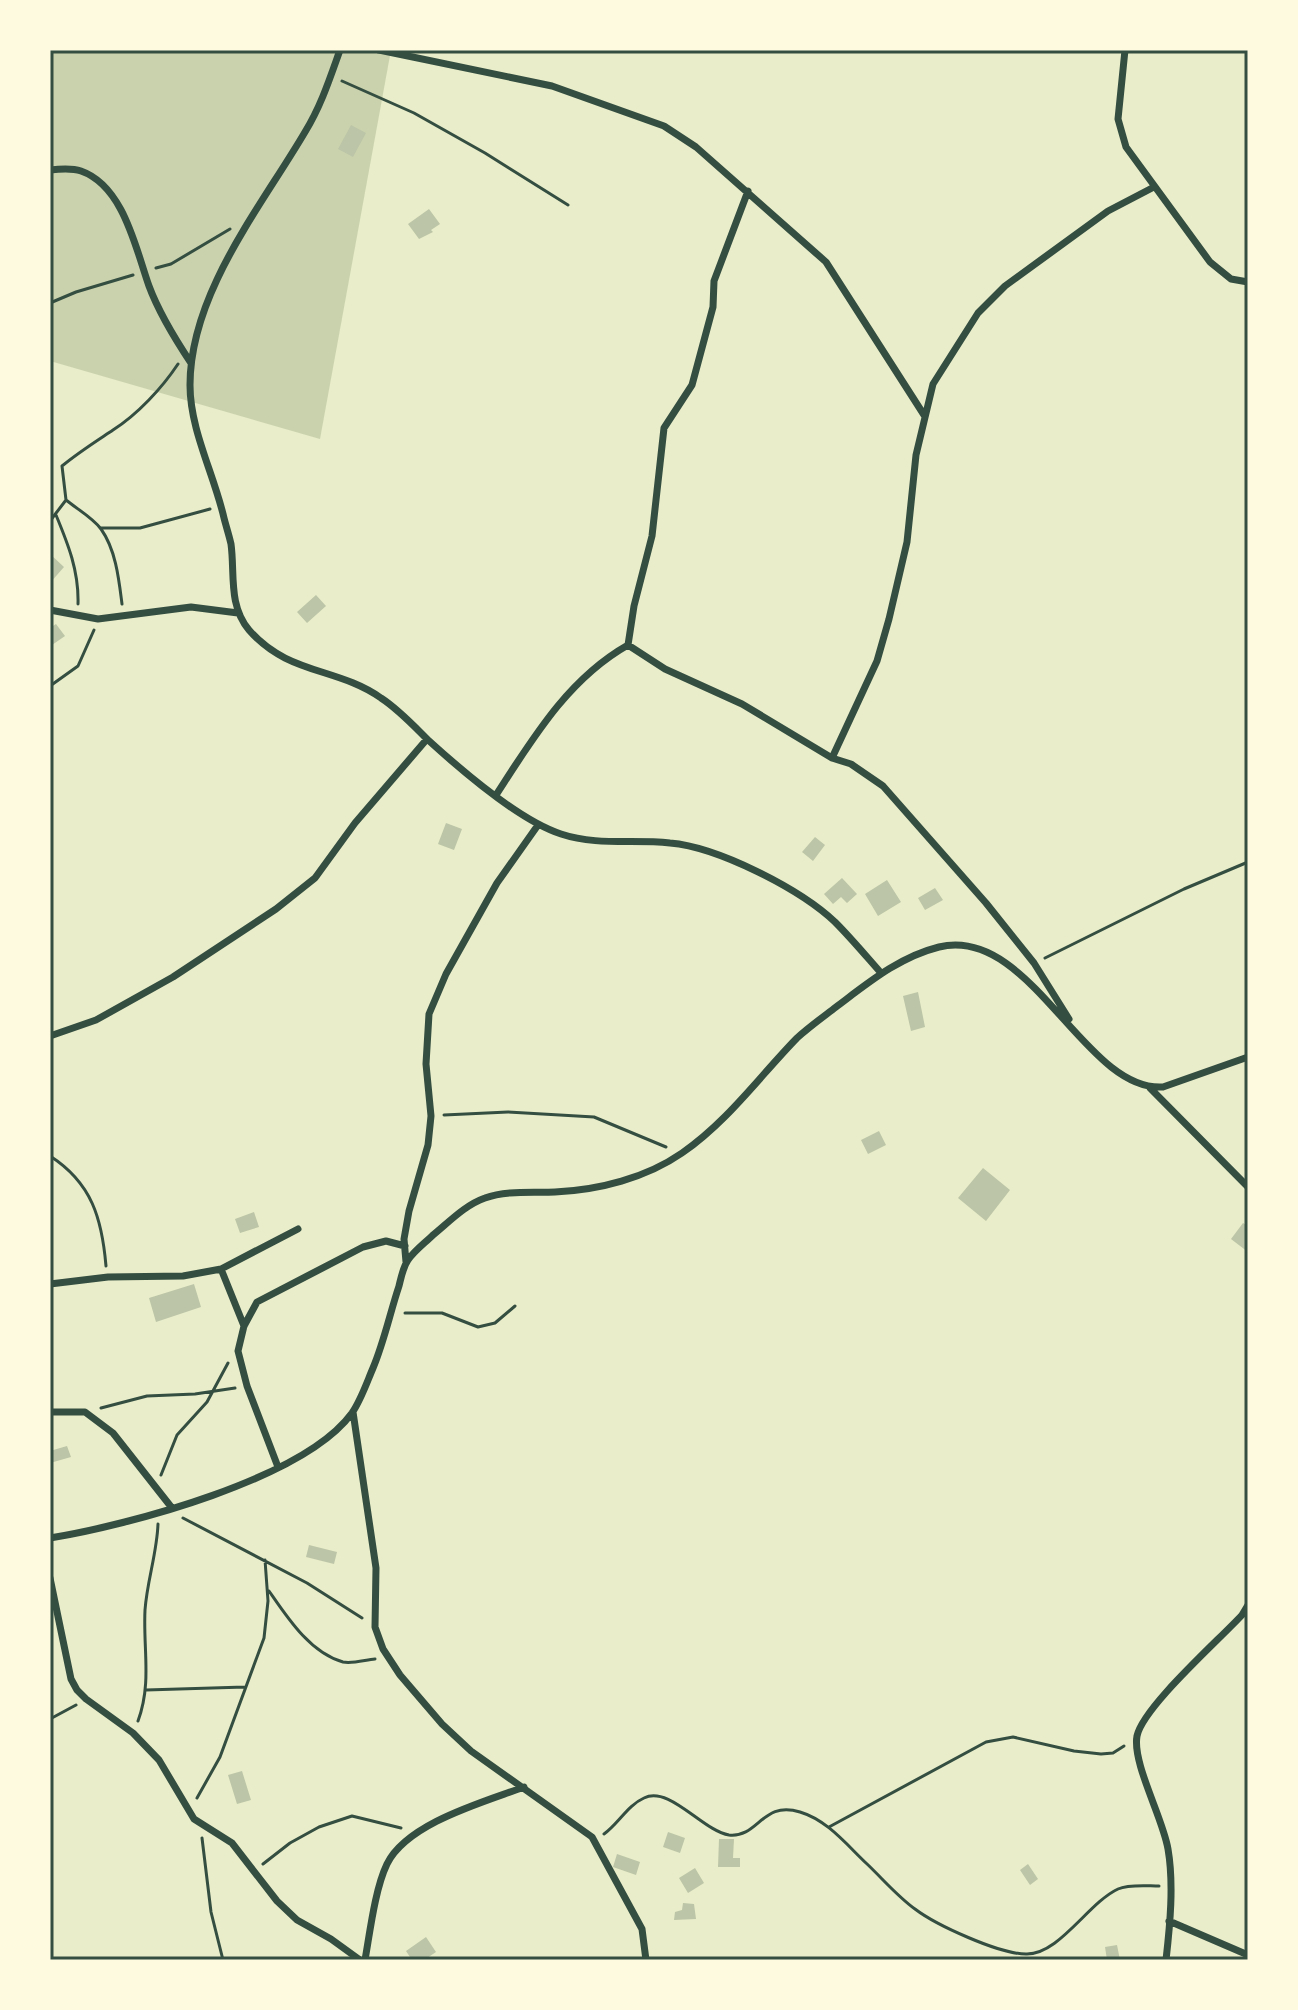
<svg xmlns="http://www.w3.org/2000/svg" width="1298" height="2010" font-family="Figtree,sans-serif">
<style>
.green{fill:#cad2ad}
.building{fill:#bcc5a7}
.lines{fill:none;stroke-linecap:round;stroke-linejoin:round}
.path{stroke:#344e41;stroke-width:3}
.minor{stroke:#344e41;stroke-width:7}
.neatline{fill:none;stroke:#344e41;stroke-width:3}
</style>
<rect width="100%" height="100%" fill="#e9edc9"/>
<path class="green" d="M50 50H391L320 439 50 361Z"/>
<path class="building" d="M351 125 366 133 353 157 338 149Z
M429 209 440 224 431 230 433 232 419 239 408 224Z
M50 554 64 567 50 583Z
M316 595 326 606 307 623 297 612Z
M56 624 65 636 52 645 50 628Z
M446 823 462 829 454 850 438 844Z
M815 837 825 845 813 861 802 852Z
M842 878 857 894 847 903 841 897 833 904 824 894Z
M887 880 901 902 878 916 865 894Z
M935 888 943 900 925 910 918 898Z
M918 992 925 1027 911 1031 903 996Z
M879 1131 886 1145 868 1154 861 1140Z
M983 1168 1010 1190 986 1221 958 1198Z
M254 1212 259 1227 240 1233 235 1219Z
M1243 1223 1248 1226V1252L1231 1239Z
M194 1284 201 1307 156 1322 149 1298Z
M67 1446 71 1457 50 1463V1451Z
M309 1545 337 1552 334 1564 306 1557Z
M242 1771 251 1800 237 1804 228 1775Z
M668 1832 685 1838 680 1853 663 1847Z
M719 1839H734L733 1858H740V1867H718Z
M617 1854 640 1862 636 1875 613 1867Z
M1028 1864 1038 1879 1030 1885 1020 1870Z
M695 1868 704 1883 688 1893 679 1878Z
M683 1903 694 1904 696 1919 674 1920 675 1912 682 1910Z
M426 1937 436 1952 424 1960H412L406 1951Z
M1117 1945 1120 1960H1107L1105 1947Z"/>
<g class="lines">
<path class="path" d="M342 81 414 113 485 153 568 205
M156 268 171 264 230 229
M50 303 76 292 133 275
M66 500C77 509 93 518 101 529 116 550 119 580 122 604
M56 515C68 544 79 571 78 604
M50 521 66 500 62 466C79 452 95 442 113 430 138 414 162 388 178 364
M101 528H140L210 509
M50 686 78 666 94 630
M1045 958 1184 889 1248 862
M444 1115 508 1112 594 1117 666 1147
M50 1156C92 1183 102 1219 106 1266
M405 1313H442L478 1327 495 1323 515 1306
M101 1408 147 1396 195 1394 235 1388
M161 1475 177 1435 207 1402 228 1363
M183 1518 307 1583 362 1618
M269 1591C287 1617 310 1653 343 1662 352 1664 365 1660 375 1659
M146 1690 245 1687
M50 1719 76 1705
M138 1721C152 1683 143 1649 145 1610 147 1581 157 1553 158 1524
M197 1798 220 1757 264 1638 268 1601 265 1560
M829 1827 986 1742 1013 1737 1074 1751 1101 1754 1113 1753 1124 1746
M604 1834C618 1824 628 1805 644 1798 669 1785 703 1831 729 1835 759 1838 762 1800 800 1812 827 1820 846 1844 866 1863 882 1878 897 1896 915 1909 936 1925 999 1954 1026 1954 1059 1955 1088 1903 1118 1889 1129 1884 1147 1886 1159 1886
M202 1838 211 1912 223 1960
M263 1864 290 1843 319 1827 352 1816 401 1828"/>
<path class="minor" d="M340 50C330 78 321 106 305 132 261 207 190 293 190 385 190 430 214 474 224 518 226 526 229 535 231 544 235 573 228 605 249 630 288 675 337 667 381 698 398 709 413 725 427 739 461 770 518 820 561 834 597 846 633 839 670 843 718 847 800 889 835 922 851 938 866 956 881 973
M379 50 552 86 664 126 696 147 826 262 924 415
M1125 50 1118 119 1126 147 1210 262 1231 279 1248 282
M50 170C59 169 72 168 81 171 124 186 136 250 149 286 159 313 175 339 191 363
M50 610 98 619 191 607 238 613
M628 645 634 606 652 536 664 428 692 385 713 307 714 281 748 191
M832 758 877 661 889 619 907 542 916 455 933 384 978 313 1005 286 1108 211 1154 187
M496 795C533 738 568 679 628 645L665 669 742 704 832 758 851 764 883 786 986 903 1034 963 1069 1019
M50 1036 96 1020 173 977 276 909 315 878 355 823 427 739
M1150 1088 1248 1187
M406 1262 404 1239 409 1211 428 1145 431 1116 426 1064 429 1014 446 974 497 883 538 825
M221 1269 244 1326
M50 1284 108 1277 183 1276 221 1269 298 1229
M50 1412H85L113 1433 172 1508
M353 1412 376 1568 375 1627 383 1649 400 1675 442 1724 471 1751 592 1837 642 1929 646 1960
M278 1467 247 1386 238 1351 244 1326 257 1302 363 1247 386 1241 405 1246
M50 1538C129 1525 304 1479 352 1413 361 1400 367 1382 373 1368 384 1342 390 1313 399 1286 401 1278 403 1267 408 1260 415 1250 425 1243 433 1235 449 1222 465 1205 485 1198 506 1190 533 1193 555 1192 599 1190 646 1178 682 1153 728 1121 759 1077 797 1038 809 1027 823 1017 836 1007 868 983 899 957 939 947 1031 925 1084 1092 1163 1087L1248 1057
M50 1578 71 1679 77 1690 86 1699 133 1733 159 1760 194 1819 232 1843 277 1901 297 1920 331 1939 360 1960
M1169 1921 1248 1955
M365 1960C370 1932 375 1889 387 1864 407 1823 484 1802 524 1787
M1166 1960C1170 1925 1174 1884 1168 1849 1163 1818 1132 1763 1137 1736 1143 1707 1219 1640 1242 1615L1248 1605"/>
</g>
<rect width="1298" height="2010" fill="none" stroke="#fefae0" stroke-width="104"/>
<rect x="52" y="52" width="1194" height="1906" class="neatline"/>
</svg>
